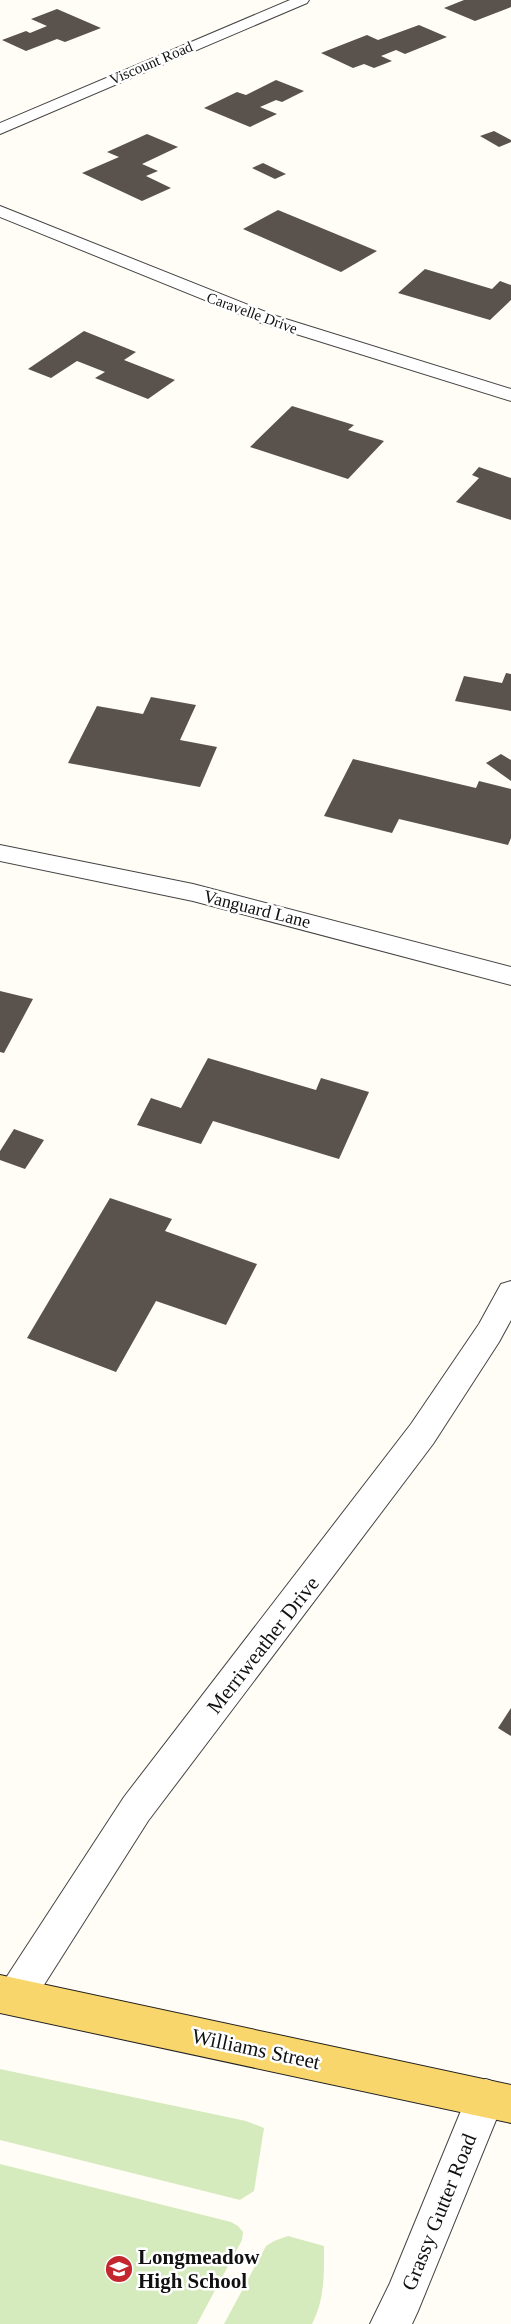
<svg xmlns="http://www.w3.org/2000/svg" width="511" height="2324" font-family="Georgia,serif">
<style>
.green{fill:#d5ebbd}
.building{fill:#5a524d}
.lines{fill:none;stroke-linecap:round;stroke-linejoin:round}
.minor-casing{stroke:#444;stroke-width:2}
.major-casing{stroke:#222;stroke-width:2}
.minor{fill:#fff;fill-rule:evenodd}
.major{fill:#f9d66b;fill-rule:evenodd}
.labels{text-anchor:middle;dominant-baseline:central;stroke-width:5;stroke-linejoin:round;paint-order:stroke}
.far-street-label{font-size:15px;fill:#111;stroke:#fff}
.street-label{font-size:18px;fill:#111;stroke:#fff}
.near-street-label{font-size:21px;fill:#111;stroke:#fff}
.near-poi-label{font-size:21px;font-weight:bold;fill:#111;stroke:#fff;text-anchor:start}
</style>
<rect width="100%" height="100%" fill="#fffdf5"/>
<path class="green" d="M0 2069 246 2121 264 2128 254 2191 240 2200 0 2140Z
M0 2164 231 2222 238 2226 243 2232 242 2240 197 2324H0Z
M288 2236 324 2246C324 2273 325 2299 312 2324H224L266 2246 274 2241Z"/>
<path class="building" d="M464 0H511V7L475 21 444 8Z
M57 9 101 28 65 42 57 39 26 51 2 40 26 31 30 33 47 26 31 19Z
M419 25 447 37 405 54 396 50 381 56 392 61 374 68 364 64 353 68 321 53 367 35 378 40Z
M276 80 304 91 282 102 276 100 260 107 277 114 250 127 204 108 237 92 246 95Z
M494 131 511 140V142L499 147 480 136Z
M147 134 178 147 142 164 158 171 146 176 171 188 142 201 82 173 119 157 107 152Z
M263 163 286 174 275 179 252 168Z
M278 210 377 251 341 272 243 229Z
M425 269 492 289 500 281 511 285V300L490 320 398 293Z
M84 331 136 352 124 360 175 380 148 399 95 378 105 372 77 361 51 378 28 369Z
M292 406 354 425 348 430 384 441 348 479 250 447Z
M479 467 511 478V520L456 502 479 478 472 475Z
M506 673 511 674V711L455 701 464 676 502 683Z
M151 697 196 705 180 740 217 747 200 787 68 763 97 706 143 714Z
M501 754 511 760V781L486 763Z
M353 759 476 788 479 781 511 789V838L508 845 399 819 392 833 324 816Z
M0 991 33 999 4 1053 0 1052Z
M208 1058 316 1090 321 1078 369 1092 339 1159 213 1121 201 1144 137 1125 151 1098 181 1108Z
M14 1129 44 1140 25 1169 0 1160V1151Z
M110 1198 172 1219 165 1231 257 1264 226 1325 156 1301 116 1372 27 1338Z
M511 1708V1736L498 1728Z"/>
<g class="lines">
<defs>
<path id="minor" d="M290 0H309L307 3 0 134V123Z
M0 206 276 316 511 389V401L264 324 0 217Z
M0 845 193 884 511 967V985L193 901 0 861Z
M511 1281V1320L499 1342 433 1444 148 1821 28 2010 15 2016 2 2010 0 1988 2 1984 124 1797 411 1424 479 1324 501 1284Z
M486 2079 500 2084 505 2098 418 2311 412 2324H370L390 2283 472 2084Z"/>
<path id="major" d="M0 1975 511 2085V2123L0 2013Z"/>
</defs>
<use href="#minor" class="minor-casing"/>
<use href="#major" class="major-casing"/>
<use href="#minor" class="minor"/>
<use href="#major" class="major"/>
</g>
<defs>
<symbol id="school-disc" viewBox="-11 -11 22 22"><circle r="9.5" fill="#c4262e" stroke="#fff"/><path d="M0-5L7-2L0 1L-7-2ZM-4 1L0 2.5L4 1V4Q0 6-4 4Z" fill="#fff"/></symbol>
</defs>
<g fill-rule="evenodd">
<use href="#school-disc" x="103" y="2253" width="32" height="32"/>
</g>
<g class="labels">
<g class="far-street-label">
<text transform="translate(151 63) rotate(-23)">Viscount Road</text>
<text transform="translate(252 313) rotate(20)">Caravelle Drive</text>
</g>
<g class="street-label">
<text transform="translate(257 909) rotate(14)">Vanguard Lane</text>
</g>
<g class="near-street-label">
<text transform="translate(263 1645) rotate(-52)">Merriweather Drive</text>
<text transform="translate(256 2049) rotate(12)">Williams Street</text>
<text transform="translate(439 2212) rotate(-68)">Grassy Gutter Road</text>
</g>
<g class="near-poi-label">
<text x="138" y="2257">Longmeadow<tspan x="138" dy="24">High School</tspan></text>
</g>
</g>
</svg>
